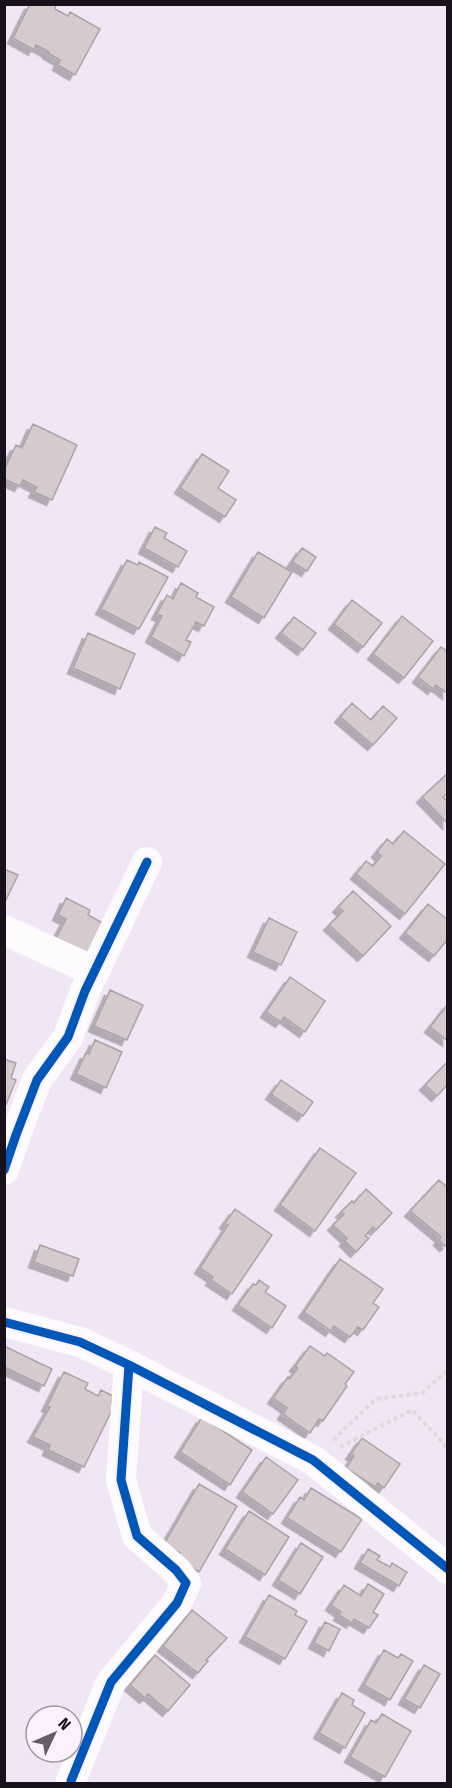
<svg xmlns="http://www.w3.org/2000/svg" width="452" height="1788" font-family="'Fira Sans Condensed',sans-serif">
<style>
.building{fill:#d7cacf;stroke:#aca2a6;stroke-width:1.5;filter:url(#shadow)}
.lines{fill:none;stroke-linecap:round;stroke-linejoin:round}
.path{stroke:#ddd9de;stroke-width:4;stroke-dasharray:4.5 3;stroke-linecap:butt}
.minor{stroke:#fdfbfe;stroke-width:30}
.cycleway-casing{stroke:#faf1fd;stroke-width:13}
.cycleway{stroke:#0057b8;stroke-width:9}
</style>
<defs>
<filter id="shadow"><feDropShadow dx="-5.5" dy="5.5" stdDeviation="0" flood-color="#0004"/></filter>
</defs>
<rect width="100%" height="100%" fill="#f1e6f6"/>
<path class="building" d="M30 4H56L55 9 68 16 70 12 100 29 75 75 58 65 60 60 48 53 49 52 36 45 34 50 13 38Z
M33 424 77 445 52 500 34 492 37 487 23 480 20 486 4 479V470L16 445 22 448Z
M202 454 229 471 218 488 236 500 225 517 180 488Z
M155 527 167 533 164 538 187 551 178 567 144 548Z
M302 548 316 557 307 571 292 562Z
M258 552 292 572 264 618 231 597Z
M127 560 138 565 139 562 168 577 139 629 101 609Z
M181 583 198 593 196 597 214 607 204 626 196 622 186 640 191 642 184 656 151 637 162 616 157 614 167 595 173 599Z
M352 600 382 623 363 647 334 624Z
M402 616 433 641 404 678 373 654Z
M294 617 316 633 303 650 281 633Z
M88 633 135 654 120 689 73 668Z
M441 647 448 652V694L436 685 433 689 418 677Z
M352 703 371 720 383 706 397 718 373 745 340 717Z
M448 773V793L443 797 448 802V824L422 797Z
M404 831 445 864 405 914 356 874 366 861 373 866 381 856 377 852 387 839 393 844Z
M4 869 18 875 4 904Z
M353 891 391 926 363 956 329 925 343 911 338 907Z
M66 898 90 910 88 915 103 923 88 953 56 938 66 919 58 915Z
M428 904 448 920V939L434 956 405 933Z
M269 918 297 932 281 965 253 952Z
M290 977 325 1001 305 1032 284 1017 281 1022 266 1012Z
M110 990 143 1005 127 1040 94 1026Z
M448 1004V1041L430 1027Z
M95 1040 122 1052 106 1088 76 1074 86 1053 89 1054Z
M4 1059 16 1063 11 1078 16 1080 5 1107Z
M448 1061V1084L437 1096 425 1085Z
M281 1080 313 1102 303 1116 271 1094Z
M320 1148 356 1173 315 1231 280 1205Z
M439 1180 448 1188V1244L445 1246 439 1240 441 1237 410 1211Z
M366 1189 392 1213 376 1230 373 1227 365 1236 369 1238 356 1252 345 1241 347 1238 333 1225 344 1214 341 1212 352 1201 354 1203Z
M235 1209 272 1235 232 1294 211 1280 213 1277 200 1268 228 1225 225 1223Z
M40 1245 79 1259 73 1276 34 1262Z
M340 1259 383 1289 373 1303 379 1307 363 1330 358 1327 350 1337 334 1326 331 1331 304 1312Z
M259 1280 269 1287 265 1292 286 1306 272 1328 238 1305 253 1284 256 1285Z
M4 1346 52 1369 44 1386 4 1367Z
M310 1346 325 1356 327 1353 354 1372 345 1384 347 1386 323 1421 319 1419 310 1433 283 1414 287 1408 273 1398 288 1377 290 1378 298 1368 295 1366Z
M64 1372 88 1383 85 1389 98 1396 101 1390 113 1396 111 1402 115 1404 84 1467 48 1450 50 1445 33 1437 50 1407 47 1406Z
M202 1417 252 1450 230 1485 180 1452Z
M362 1438 400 1464 384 1488 378 1483 375 1487 346 1468 354 1456 351 1454Z
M266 1457 298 1480 273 1514 242 1492Z
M199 1484 237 1506 199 1572 177 1558 180 1553 164 1544Z
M311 1488 362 1519 341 1552 287 1518 300 1497 304 1500Z
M249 1511 289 1537 265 1575 225 1549Z
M301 1543 323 1557 300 1594 278 1580Z
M368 1549 380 1556 377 1560 390 1567 392 1563 407 1572 399 1586 360 1563Z
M368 1584 384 1594 373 1612 378 1615 369 1628 354 1619 352 1623 339 1615 341 1612 331 1605 344 1585 361 1596Z
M269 1595 297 1611 295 1615 307 1621 285 1659 245 1637Z
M192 1610 227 1638 206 1660 208 1661 198 1673 163 1646Z
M325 1622 340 1629 329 1651 314 1643Z
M384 1650 398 1658 401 1654 413 1661 390 1700 364 1685Z
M155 1655 190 1685 168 1711 148 1694 145 1698 130 1685Z
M424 1665 440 1674 420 1708 404 1699Z
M342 1693 354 1700 352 1705 365 1713 345 1748 319 1733Z
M382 1714 411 1731 385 1777 350 1757 371 1720 376 1723Z"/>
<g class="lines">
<path class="path" d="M333 1440 376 1399 422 1393 448 1370
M340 1447 412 1410 448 1448"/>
<path class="minor" d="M4 930 94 971
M4 1170 16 1135 37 1080 68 1037 85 991 147 862
M4 1322 80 1342 129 1365 313 1460 448 1569
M71 1781 111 1682 177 1603 186 1583 176 1570 137 1536 121 1480 129 1365"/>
<defs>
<path id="cycleway" d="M4 1170 16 1135 37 1080 68 1037 85 991 147 862
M4 1322 80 1342 129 1365 313 1460 448 1569
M71 1781 111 1682 177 1603 186 1583 176 1570 137 1536 121 1480 129 1365"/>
</defs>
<use href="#cycleway" class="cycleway-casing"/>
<use href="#cycleway" class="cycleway"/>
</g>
<rect width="452" height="1788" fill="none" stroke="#18111b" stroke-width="12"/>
<g transform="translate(54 1734) rotate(46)"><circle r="28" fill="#faf1fd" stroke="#a097a3" stroke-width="1.5"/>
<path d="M0-4.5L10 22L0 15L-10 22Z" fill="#645c68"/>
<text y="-9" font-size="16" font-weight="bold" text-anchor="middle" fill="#18111b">N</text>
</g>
</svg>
